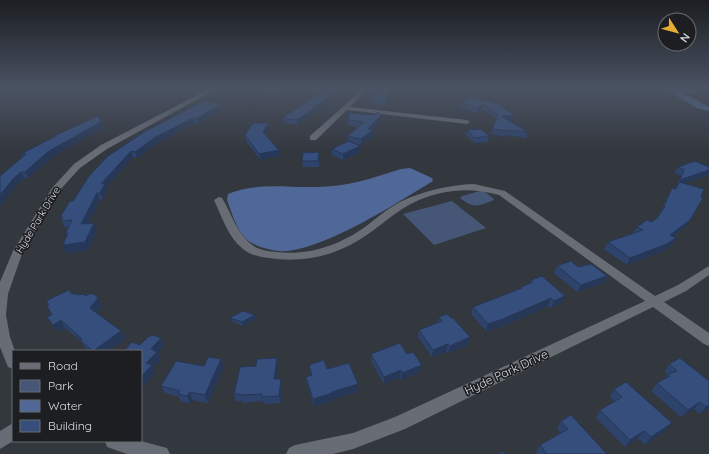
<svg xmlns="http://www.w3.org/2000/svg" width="709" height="454" font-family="Quicksand,sans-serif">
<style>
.green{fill:#455677}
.water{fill:#4f6898}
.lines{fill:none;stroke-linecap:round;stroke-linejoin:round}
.minor{fill:#686c74;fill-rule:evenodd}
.wall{fill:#2e436b}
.shaded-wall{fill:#263757}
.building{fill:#364e7c;stroke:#263757}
.labels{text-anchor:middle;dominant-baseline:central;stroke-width:3.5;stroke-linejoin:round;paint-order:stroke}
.street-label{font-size:10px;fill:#dbdee3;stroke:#1d1e22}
.near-street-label{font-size:12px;fill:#dbdee3;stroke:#1d1e22}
</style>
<rect width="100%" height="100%" fill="#33373e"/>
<path class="green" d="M480 191H484L494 199 492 201C477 206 474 209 460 198L462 196Z
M452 201 486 228 434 245 403 214Z"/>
<path class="water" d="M663 88H688L696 93H683L709 107V111L697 108Z
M410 168 432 178 433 181C395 204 332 245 288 251 277 252 260 248 250 242 237 233 232 213 227 200L228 194C256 182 287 188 316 187 346 187 373 178 401 169Z"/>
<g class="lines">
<path class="minor" d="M211 88H218L107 149 80 168 59 191 23 251 8 294 6 315 10 337 15 351H13V369L8 367 0 347V282L13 251 52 188 74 164 101 145Z
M359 88H365L359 98 350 107 467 120 470 122 467 124 347 110 316 140H310V136L355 96Z
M474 184 505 191 655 296 678 285 709 266V275L686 291 664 302 709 333V346L704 344 653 307 405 429 353 449 333 454H286L289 448 295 445 353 433 395 417 645 301 499 195C472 187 445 189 419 200 394 211 381 227 359 240 331 257 301 263 269 258 260 257 250 255 243 249 228 237 222 217 214 200L219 197 222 198C232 214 236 232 251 244 258 250 268 251 277 252 308 256 340 245 365 227 377 218 387 209 400 202 423 191 448 185 474 184Z
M13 423V441L0 449V431Z
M105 441H141L167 448 170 454H127L107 447Z"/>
</g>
<path class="wall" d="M241 88H291L281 94Z
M323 88H341L339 94 297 125 284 123 283 118 322 91Z
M390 88 386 106 371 104V99Z
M471 97 514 115 513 120 509 121 528 132 526 138 507 135V137L491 134 492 129 496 119 483 109 477 113 460 108 461 103Z
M222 110 197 124 194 123 156 144 137 158 133 157 107 186 108 190 103 199 100 200 88 223 97 229 89 250 66 253 63 245 69 227 65 228 60 217 73 201 144 132Z
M348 120H381L372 130 373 136 361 145 351 142 360 152 343 160 332 155V149L348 142V136L359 127 348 125Z
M101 122 103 127 52 157 28 178H24L16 186 23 157 21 154 55 137 54 136Z
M268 123 269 129 265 134 279 150V156L260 160 246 141 245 135Z
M467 130 489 136 488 142 474 143 466 135Z
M319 158V167H303L302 161Z
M678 167H709V175L685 183 686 226 673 237 676 238 672 245 663 251 627 265 604 249 608 242 633 233 637 227 651 222 657 218 660 213 672 188 675 189 681 176 674 173Z
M557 266 578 267 607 276 604 283 577 292 554 273Z
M531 280 565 296 562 303 551 308 548 306 501 327 486 331 471 314 473 307 521 288V287L530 283Z
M72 294 98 298 102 306 96 313 121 331 125 339 108 351H88L85 348 81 341 65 328 57 332 47 317 52 315Z
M439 317 451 318 470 337 468 345 448 353 446 352 432 357 418 337 419 330 438 323Z
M230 318 256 319 243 326 231 321Z
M371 354H407L420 372 401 380 400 377 384 384 371 361Z
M221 359 224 367 208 403 193 400 190 403 181 402 179 397 165 393 161 386 204 366Z
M669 364 709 381V408L699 414 694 409 681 417 651 391 657 383 665 378 668 375 664 372Z
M278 365 276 379H281L282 386 281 403 264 404 263 401 243 403 242 401H236L234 394Z
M309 365 327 369 358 392 333 399V401L314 406 307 384 306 377 311 375 310 372Z
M614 389 666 430 645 445 638 438 625 447 596 418 600 410 615 402 610 397Z
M561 421 607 454H538L536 452 540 445 561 433 557 428Z"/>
<path class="shaded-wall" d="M283 88H291L281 94V89Z
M339 88H341L339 94 297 125V120Z
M389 88H390L386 106Z
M221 104 222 110 197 124 196 119Z
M484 104 483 109 477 113 478 108Z
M381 115V120L371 132 373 130V136L361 145V139L368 129Z
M514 115 513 120 500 122 501 116Z
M193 118 194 123 156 144 137 158 135 152 154 138Z
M101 122 103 127 52 157 28 178 25 172 49 151Z
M268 123 269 129 264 137 263 132Z
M360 146V152L343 160V154Z
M279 150V156L260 160 259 154Z
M131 151 133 157 107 186 108 190 103 199 100 193 101 184Z
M709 170V175L677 186 679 182 677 186 680 180Z
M21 172 24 178 16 186 0 207V195L13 179Z
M97 193 100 200 85 231 81 224Z
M703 198 686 226 666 242 670 235Z
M94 223 97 229 89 250 66 253 63 245Z
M676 238 672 245 663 251 627 265 630 258Z
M607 276 604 283 577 292 581 285Z
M565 296 562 303 551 308 554 301Z
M98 298 102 306 94 316 90 308Z
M551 298 548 306 501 327 486 331 488 324Z
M255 315 256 319 243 326 242 322Z
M61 320 65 328 57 332 53 325Z
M121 331 125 339 108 351H93Z
M470 337 468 345 448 353 450 346Z
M161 338 164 346 158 353 161 359 153 368 155 373 142 388 141 386V377L151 349Z
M448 344 446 352 432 357 433 350Z
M277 358 278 365 276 386 274 379Z
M221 359 224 367 208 403 205 395Z
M422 365 420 372 401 380 402 373Z
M401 370 400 377 384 384V377Z
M281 379 282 386 281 403 279 396Z
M358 384V392L333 399V401L314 406 313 399Z
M190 392 193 400 190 403 187 396Z
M700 402 694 409 681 417 688 410Z
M709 405V408L699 414 706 407Z
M672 423 666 430 645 445 651 437Z
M644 431 638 438 625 447 630 440Z"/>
<path class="building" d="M273 88H283L281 89Z
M323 88H339V90L297 120 283 118 322 91Z
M375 88H389L387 100 371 99Z
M471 97 498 104 514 115 501 116 528 132 509 130 508 131 492 129 498 115 484 104 478 108 461 103Z
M204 101 221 104 196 119 193 118 154 138 135 152 131 151 101 184 105 183 100 193H97L81 224 94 223 85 242 63 245 68 233 65 234 72 220 61 221 63 217H60L70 201H73L89 176 108 156 144 132Z
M378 112 381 115 368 129 373 130 361 139 348 136 364 122 348 120 349 113 374 115Z
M98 116 101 122 49 151 25 172H21L13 179 0 195V176L26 154H21L56 136H54Z
M253 123H268L263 132 279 150 259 154 245 135Z
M481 129 489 136 475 138 467 130Z
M349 141 360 146 343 154 332 149Z
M319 152 318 161H302L303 153Z
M695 161 709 167V170L680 180 684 170 678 167Z
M679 182 704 189 701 197 703 198 690 220 670 235 676 238 667 244 630 258 608 242 643 230 637 227 647 220 651 222 657 218 665 207 664 206 672 188 676 189Z
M571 261 578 267 591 264 607 276 581 285 557 266Z
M542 276 565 296 554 301 551 298 503 319 488 324 473 307 522 288 521 287 533 282 531 280Z
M69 290 72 294 75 293 76 295 84 294 85 296 90 294H94L98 298 90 308 121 331 93 351 80 340 82 339 61 320 53 325 47 317 52 315 47 306 49 305 46 301Z
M243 311 255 315 242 322 230 318Z
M447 314 451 318H453L470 337 450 346 448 344 433 350 419 330 442 321 439 317Z
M153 335 161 338 151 349 157 352 146 363 152 365 141 377V351H124L132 342 140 345 148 337Z
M400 343 407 354 413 352 422 365 402 373 401 370 384 377 371 354Z
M208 357 221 359 205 395 190 392 187 396 178 394 180 391 161 386 176 361 204 366Z
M277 358 274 379H281L279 396 262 397V394L241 395V394H234L240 367 256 366 257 359Z
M680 358 709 381V405L706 407 700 402 688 410 657 383 670 376 668 374 677 371 669 364Z
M324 360 327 369 349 363 358 384 332 392V393L313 399 306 377 312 375 309 365Z
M626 382 672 423 651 437 644 431 630 440 600 410 622 397 614 389Z
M571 415 607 454H547L540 445 568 429 561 421Z
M503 451 505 454H498Z"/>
<linearGradient id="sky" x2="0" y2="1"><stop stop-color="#1c1e22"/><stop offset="0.58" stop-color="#4a5363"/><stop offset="1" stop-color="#4a5363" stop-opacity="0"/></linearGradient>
<rect width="709" height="152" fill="url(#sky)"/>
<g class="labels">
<g class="street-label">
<text transform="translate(38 220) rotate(-59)">Hyde Park Drive</text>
</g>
<g class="near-street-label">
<text transform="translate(506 372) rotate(-25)">Hyde Park Drive</text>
</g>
</g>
<rect x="12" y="350" width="130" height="92" fill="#1d1e22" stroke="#696b6f"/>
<rect x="20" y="363" width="20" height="6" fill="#686c74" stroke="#696b6f"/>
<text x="48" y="370" font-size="12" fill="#dbdee3">Road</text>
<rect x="20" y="380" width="20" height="12" fill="#455677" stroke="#696b6f"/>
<text x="48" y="390" font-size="12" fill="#dbdee3">Park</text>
<rect x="20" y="400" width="20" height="12" fill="#4f6898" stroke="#696b6f"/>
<text x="48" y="410" font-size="12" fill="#dbdee3">Water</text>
<rect x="20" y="420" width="20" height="12" fill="#364e7c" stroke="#696b6f"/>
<text x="48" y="430" font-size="12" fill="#dbdee3">Building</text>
<g transform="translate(677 32) rotate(126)"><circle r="19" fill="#1d1e22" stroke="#696b6f"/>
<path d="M0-3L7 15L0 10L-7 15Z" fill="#e4ae35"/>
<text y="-6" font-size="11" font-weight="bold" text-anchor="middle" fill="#dbdee3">N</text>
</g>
</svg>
